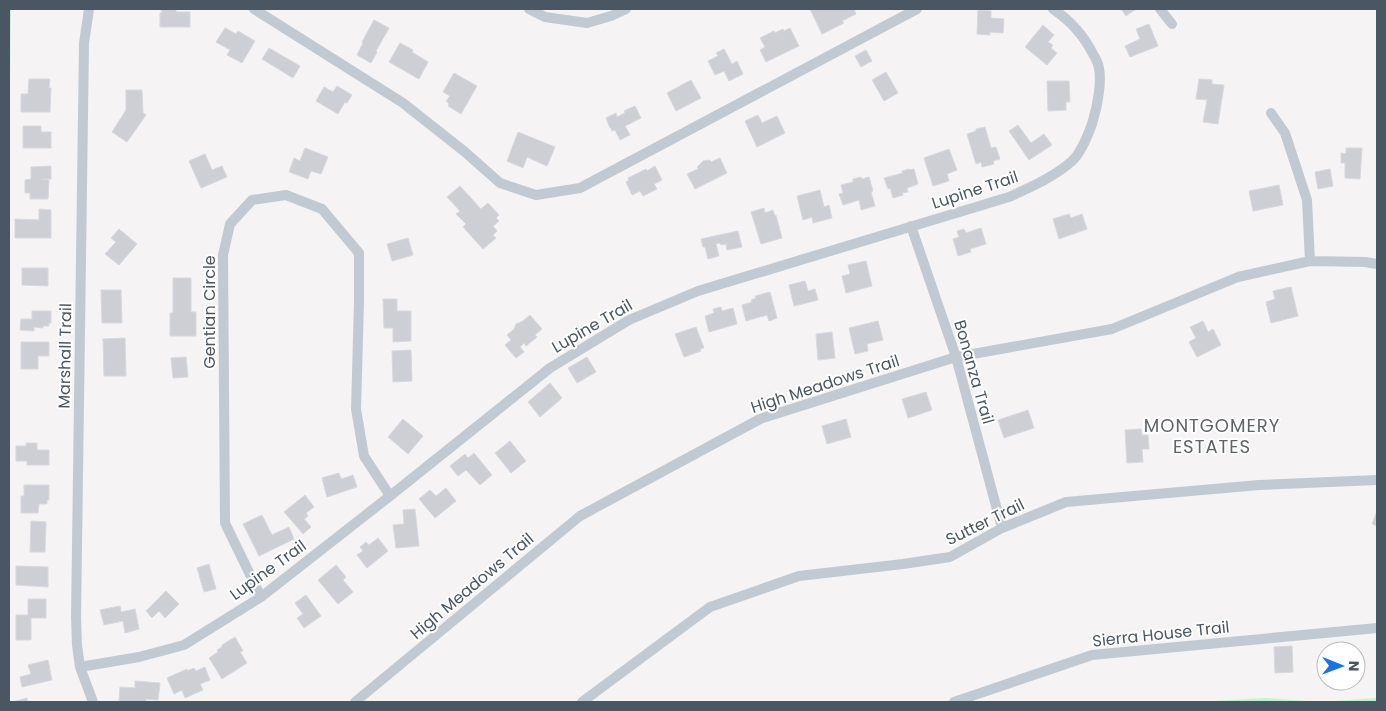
<svg xmlns="http://www.w3.org/2000/svg" width="1386" height="711" font-family="Poppins,sans-serif">
<style>
.green{fill:#c3f1d5}
.building{fill:#cdcfd5;stroke:#d7d9de}
.lines{fill:none;stroke-linecap:round;stroke-linejoin:round}
.minor{stroke:#c1cad2;stroke-width:10}
.labels{text-anchor:middle;dominant-baseline:central;stroke-width:4;stroke-linejoin:round;paint-order:stroke}
.street-label{font-size:16px;fill:#4a5661;stroke:#fff}
.neighbourhood-label{font-size:18px;letter-spacing:1px;fill:#5f6368;stroke:#fff}
</style>
<rect width="100%" height="100%" fill="#f5f3f3"/>
<path class="green" d="M9 9H11L9 150Z
M1265 698 1321 702 1377 698V702H1197Z"/>
<path class="building" d="M161 9H176V12H190V27H160V13H162Z
M810 9H854L856 14 842 21 844 23 822 34Z
M1121 9H1136L1126 16Z
M978 10 991 11V18L1004 19 1003 33 990 32V35L977 34Z
M374 20 389 28 376 51 377 52 371 63 357 55 363 43 362 42Z
M1149 24 1158 46 1130 57 1125 46 1140 39 1136 29Z
M1043 25 1054 35 1048 42 1053 45 1051 48 1057 53 1047 65 1025 47Z
M225 28 236 34 238 31 255 41 242 63 227 55 230 50 216 42Z
M790 28 799 46 766 62 760 50 765 47 760 38 774 31 775 33 783 29 784 31Z
M400 43 413 50 412 52 428 62 419 79 389 62Z
M269 48 300 66 293 78 262 59Z
M724 49 732 64 737 61 743 74 729 81 724 71 715 75 708 61 718 56 716 53Z
M866 50 872 61 861 67 855 56Z
M886 72 898 93 884 101 872 80Z
M454 73 477 86 461 114 448 106 449 103 446 101 450 96 443 92Z
M29 79H50L49 88H51L50 112H21V94H28Z
M1199 79 1212 80V84L1224 85 1218 124 1203 122 1207 100 1196 99Z
M691 80 701 98 676 111 667 93Z
M1047 81H1069L1070 102H1066V110L1048 111Z
M337 86 352 95 347 103 345 102 338 114 316 101 324 87 333 92Z
M126 90H142L143 113 146 115 127 142 112 132 126 110Z
M635 106 641 118 625 126 630 135 620 140 615 130 612 131 611 128H610L606 118 616 113 617 117 625 113 624 111Z
M758 115 762 123 777 116 785 133 757 147 745 121Z
M1018 125 1031 143 1044 134 1052 145 1029 160 1009 131Z
M23 126H41V132H51V148H23Z
M985 127 991 148 996 147 1000 159 993 161 994 164 982 167 981 162 976 164 967 134 976 131V129Z
M518 132 555 147 547 166 527 157 523 168 507 161Z
M305 148 328 157 321 174 311 171 308 179 289 172 294 158 300 161Z
M1346 148H1362L1360 179 1345 178V163H1341V153L1346 154Z
M949 149 957 170 947 174 949 181 933 186 924 158Z
M205 154 212 170 222 166 227 177 201 188 189 161Z
M720 158 727 173 695 189 687 174 698 169 697 167 703 161 710 160 711 162Z
M51 166V179H42L49 180 48 199H30V193H25V180L31 179V167Z
M655 166 662 180 654 184 657 189 643 196 640 191 632 195 626 182 629 180 628 178 646 169 647 171Z
M909 169V170L914 169 918 184 907 188 908 192 902 193 903 195 893 198 890 188 888 189 884 178 903 173 902 171Z
M1330 169 1333 186 1318 189 1315 172Z
M861 177 862 179 869 177 873 191 871 192 875 206 861 210 859 200 843 205 839 194 843 193 841 185 853 182V179Z
M1279 185 1283 205 1253 211 1249 191Z
M460 186 481 209 488 203 499 215 496 218 499 221 493 226 497 231 493 235 496 238 483 249 463 227 466 224 456 214 460 211 447 197Z
M820 190 824 207 829 205 832 218 813 223 812 217 803 220 797 196Z
M764 208 765 213 773 210 775 216 776 215 782 238 761 244 751 212Z
M39 209 51 210V238H15V219L39 220Z
M1069 214 1071 218 1082 214 1087 229 1059 239 1053 219Z
M981 228 986 244 970 249 971 252 958 256 953 239 959 237 957 231 964 229 966 233Z
M119 229 137 244 119 265 105 254 116 242 111 238Z
M738 231 742 247 727 250 726 244 721 245 720 243 716 244 719 256 708 259 705 247H703L701 239Z
M408 238 413 255 392 261 387 244Z
M866 261 872 286 846 293 842 276 850 274 848 265Z
M22 268H48V286L22 285Z
M173 278H191V312H196V336H170V313H173Z
M805 281 808 291 815 289 818 300 794 306 789 285Z
M1291 287 1298 316 1271 323 1266 302 1275 299 1273 291Z
M101 290H121L122 323H102Z
M770 292 777 318 769 321 767 315 746 321 742 305 752 302 751 300 756 298 755 296Z
M383 299H397V311H411V341L393 342V328H384Z
M721 307 722 311 733 308 737 324 709 332 705 316 714 313 713 309Z
M32 311H51V323H49V326H43V328L34 327V331L20 330 21 319H32Z
M530 315 542 329 535 335 537 337 526 346 524 343 520 347 524 352 516 358 505 345 511 340 507 335 514 329 516 324 523 321Z
M878 321 883 340 867 344 868 351 855 354 849 328Z
M1203 321 1208 332 1213 329 1221 345 1197 357 1189 342 1196 338 1190 327Z
M696 327 704 348 700 349 701 351 684 357 675 334Z
M832 332 835 358 818 360 816 334Z
M125 338 126 376H104L103 339Z
M21 342H49V356H38V369H21Z
M411 350 412 381 393 382 392 351Z
M186 357 188 377 173 378 171 358Z
M587 357 596 372 577 383 568 368Z
M550 383 562 398 540 417 528 402Z
M926 392 932 410 908 418 902 399Z
M1028 410 1034 428 1004 438 998 420Z
M403 419 423 436 408 454 388 437Z
M846 419 851 437 827 444 822 426Z
M1141 429 1142 435H1148L1149 449H1142L1143 462 1127 463 1125 430Z
M510 441 526 461 511 473 495 453Z
M26 443H37V450H49V465H27V461H16V446H26Z
M474 453 492 475 480 485 466 470 458 476 450 466 465 454 468 458Z
M339 473 341 479 353 475 357 487 327 497 322 478Z
M24 485H49V500H47V504H39L38 513H21V496H24Z
M446 488 456 501 435 518 419 499 430 490 436 496Z
M305 495 314 507 306 513 308 516 304 519 311 527 303 534 284 512Z
M415 509 419 546 396 548 393 525 404 524 403 510Z
M1377 511V526L1372 524Z
M262 515 272 535 289 527 294 539 259 556 243 524Z
M31 521 46 522 45 552H30Z
M378 538 388 551 367 568 357 555 363 551 360 547 366 542 369 545Z
M209 564 216 589 204 592 197 568Z
M336 565 346 577 343 580 353 592 338 604 318 580Z
M16 566 48 567V587L16 585Z
M166 591 179 604 165 618 159 611 152 618 146 611Z
M306 595 321 616 304 628 297 618 303 614 295 603Z
M28 599H46V618H31V640H16V615H28Z
M120 606 121 612 135 609 139 629 125 633 123 621 104 625 100 610Z
M235 637 243 651 240 652 247 663 222 679 209 658 218 652 217 650 222 647V645Z
M1292 646 1293 672 1275 673 1274 647Z
M48 660 52 680 22 687 20 677 31 674 28 665Z
M205 667 210 680 200 684 203 690 185 698 182 690 174 694 167 678 187 669V671L194 668 196 671Z
M135 681 160 683 158 700 146 699V702H119L120 687 135 688Z
M27 698 28 702H12Z"/>
<g class="lines">
<path class="minor" d="M89 9 84 43 76 618 77 645 80 667 93 702
M254 9 403 103 465 152 500 183 536 195 580 188 917 9
M529 9 545 17 587 23 611 16 626 9
M1160 9 1172 24
M1271 113 1285 133 1307 200 1310 261
M911 226 956 357 1002 528
M261 597 225 523 223 255 230 224 252 200 286 195 322 209 359 253V302L356 409 364 456 390 496
M80 667 139 657 184 645 261 597 390 496 550 368 629 320 698 291 1009 197C1031 187 1054 177 1072 161 1080 154 1088 135 1092 124 1097 108 1103 80 1098 64 1097 61 1095 57 1093 54 1083 34 1071 21 1053 9
M355 702 580 516 760 419 956 357 1112 329 1238 277 1310 261 1365 262 1377 264
M582 702 710 607 799 576 903 564 950 557 1002 528 1066 502 1259 485 1377 480
M954 702 1092 655 1377 628"/>
</g>
<g class="labels">
<g class="street-label">
<text transform="translate(975 190) rotate(-18)">Lupine Trail</text>
<text transform="translate(209 312) rotate(-90)">Gentian Circle</text>
<text transform="translate(592 326) rotate(-30)">Lupine Trail</text>
<text transform="translate(65 356) rotate(-89)">Marshall Trail</text>
<text transform="translate(974 372) rotate(74)">Bonanza Trail</text>
<text transform="translate(825 384) rotate(-18)">High Meadows Trail</text>
<text transform="translate(985 522) rotate(-26)">Sutter Trail</text>
<text transform="translate(268 570) rotate(-36)">Lupine Trail</text>
<text transform="translate(472 586) rotate(-40)">High Meadows Trail</text>
<text transform="translate(1161 634) rotate(-6)">Sierra House Trail</text>
</g>
<g class="neighbourhood-label">
<text x="1212" y="425">MONTGOMERY<tspan x="1212" dy="21">ESTATES</tspan></text>
</g>
</g>
<rect width="1386" height="711" fill="none" stroke="#4a5661" stroke-width="20"/>
<g transform="translate(1341 666) rotate(91)"><circle r="24" fill="#ffffff" stroke="#b7bbc0"/>
<path d="M0-4L9 19L0 12L-9 19Z" fill="#1a73e8"/>
<text y="-8" font-size="14" font-weight="bold" text-anchor="middle" fill="#4a5661">N</text>
</g>
</svg>
